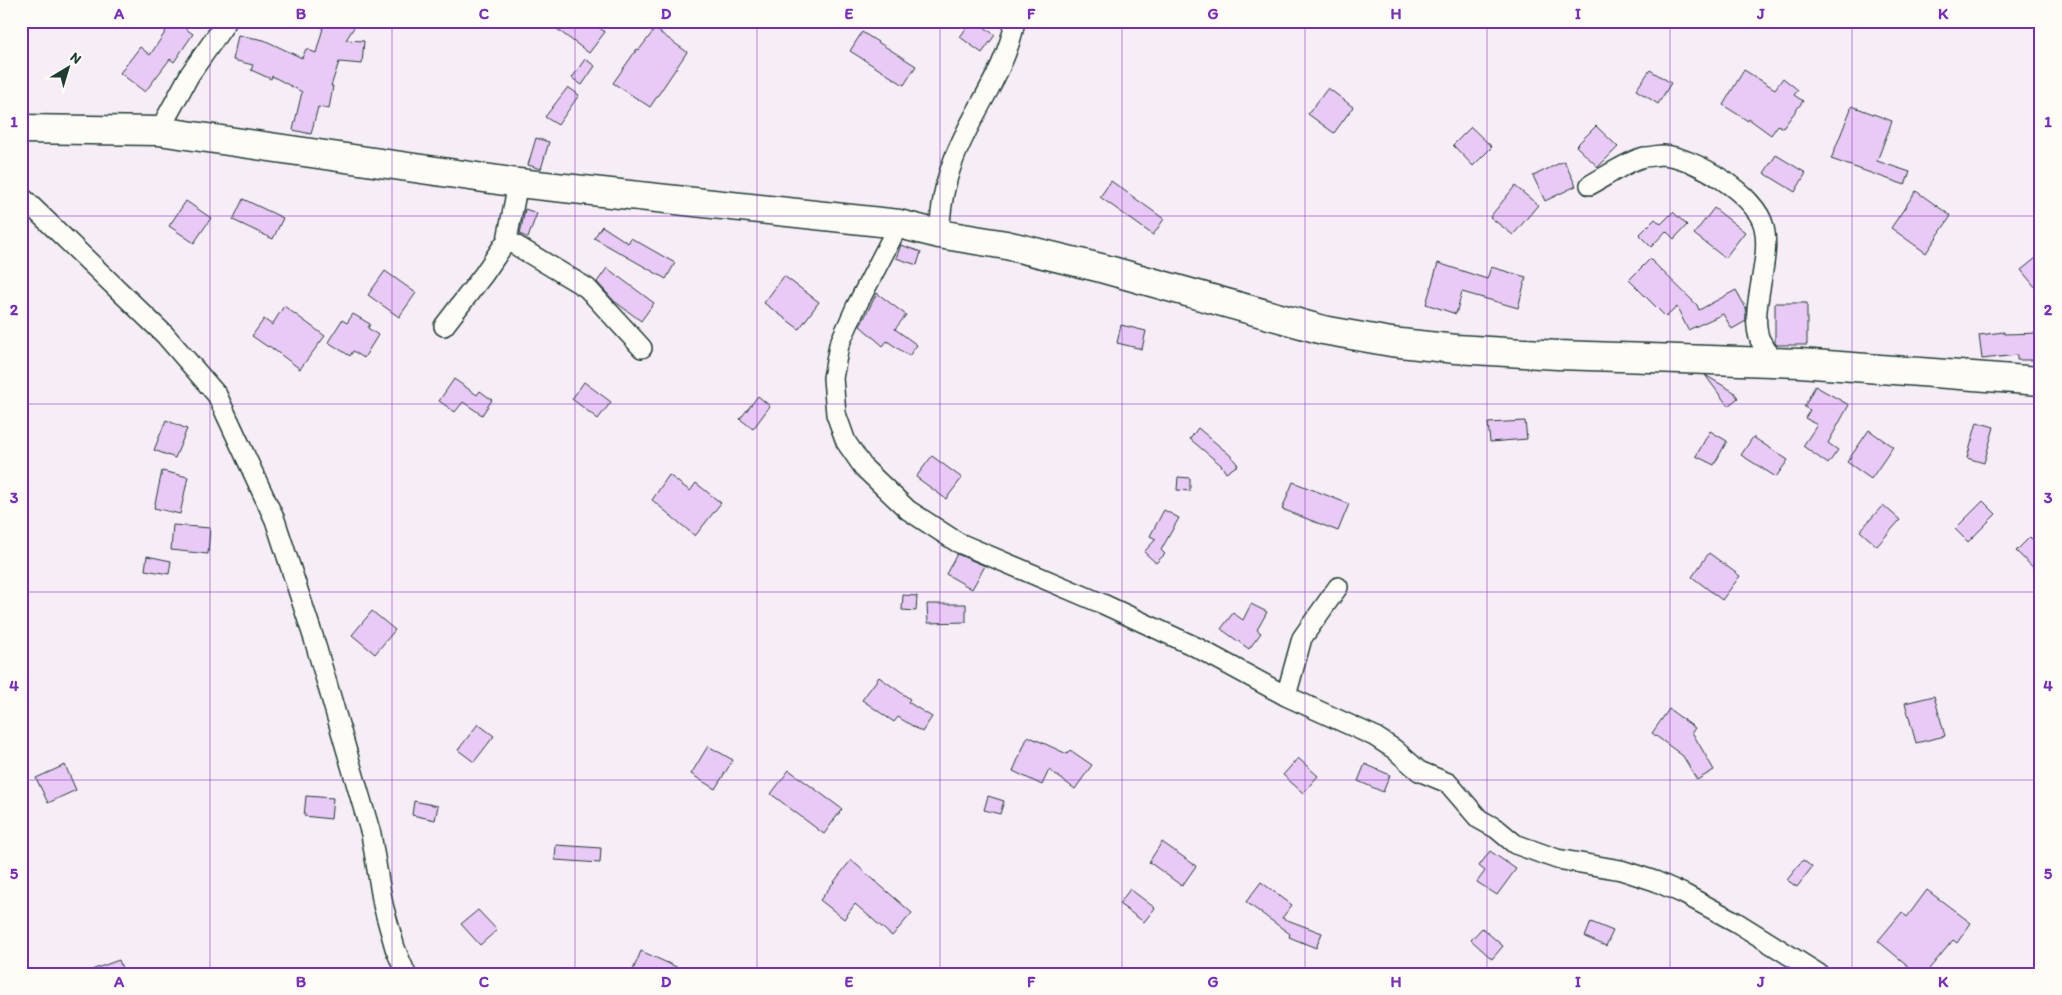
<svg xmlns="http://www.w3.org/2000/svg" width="2062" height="995" font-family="Itim,sans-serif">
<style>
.building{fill:#e9c9f6;stroke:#1f3d34}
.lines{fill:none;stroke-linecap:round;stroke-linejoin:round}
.minor-casing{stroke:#1f3d34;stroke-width:22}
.secondary-casing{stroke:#1f3d34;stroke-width:31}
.minor{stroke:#fdfcf7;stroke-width:19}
.secondary{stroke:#fdfcf7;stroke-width:28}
.grid{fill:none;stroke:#7b2cbf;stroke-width:1;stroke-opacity:0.55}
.neatline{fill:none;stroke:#7b2cbf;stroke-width:2}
.grid-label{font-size:16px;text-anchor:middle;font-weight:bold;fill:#7b2cbf}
</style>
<rect width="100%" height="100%" fill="#f7edf7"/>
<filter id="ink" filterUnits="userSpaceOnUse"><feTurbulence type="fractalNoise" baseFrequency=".02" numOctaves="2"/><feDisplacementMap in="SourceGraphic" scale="10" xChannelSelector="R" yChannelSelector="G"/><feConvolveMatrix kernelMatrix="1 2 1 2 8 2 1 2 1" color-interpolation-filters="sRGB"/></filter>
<g filter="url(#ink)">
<path class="building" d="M153 21H175L193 34 174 62 170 59 145 92 120 73 140 47 150 55 166 31Z
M325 21H358L346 40 364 41 362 64 339 62 331 86H333L329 109 318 107 311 134 293 130 302 92 272 76 271 79 251 70 253 65 233 60 238 35 264 40 302 58 306 49 316 53Z
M546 21H590L605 32 589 53Z
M971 21H976L995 35 982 53 960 37Z
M655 29 687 52 650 107 613 83 637 49 639 50Z
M862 32 916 66 904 85 850 51Z
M585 59 595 66 582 85 572 78Z
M1650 70 1671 83 1658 104 1636 90Z
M1744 70 1775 89 1783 78 1798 90 1794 95 1803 101 1783 128 1778 125 1771 135 1749 119 1748 121 1723 105Z
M568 87 579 95 558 125 545 117Z
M1328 88 1353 107 1334 133 1308 114Z
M1852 106 1892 121 1877 161 1910 172 1905 185 1831 159Z
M1596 126 1618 147 1598 167 1576 146Z
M1471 127 1492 147 1473 166 1453 145Z
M536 138 549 142 541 169 528 165Z
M1776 155 1806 173 1795 192 1764 173Z
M1564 161 1576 186 1545 201 1533 176Z
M1111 181 1164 219 1153 235 1100 197Z
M1515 186 1538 205 1513 235 1490 217Z
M1916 191 1951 216 1926 253 1891 228Z
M243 199 283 218 273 239 233 220Z
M186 201 211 218 194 243 169 226Z
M1714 208 1745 232 1725 258 1694 234Z
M525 209 537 213 528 238 520 234Z
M1673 212 1687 225 1674 239 1666 231 1651 247 1639 235 1655 219 1661 224Z
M602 226 628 243 631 238 675 263 666 279 594 238Z
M901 245 921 252 917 265 896 258Z
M2041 254V294L2021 270Z
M1650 259 1697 305 1699 310 1736 290 1746 308V321L1732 329 1723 314 1688 330 1677 307 1666 317 1629 280Z
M1438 263 1487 279 1491 267 1526 277 1518 308 1462 292 1456 314 1426 304Z
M607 268 654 303 641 321 614 301 597 282Z
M385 271 416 293 399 317 368 295Z
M784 276 819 302 799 329 764 303Z
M877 293 906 315 895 329 917 345 909 356 887 341 883 346 860 326Z
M1775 303H1807V345H1777L1775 343Z
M284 306 325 336 300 369 269 346 268 347 252 336 264 319 272 325Z
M353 314 370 324 368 328 378 335 364 358 353 351 350 356 328 342 342 320 347 323Z
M1121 325 1146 331 1142 349 1117 343Z
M2004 332V334L2041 333V360H2017V355L1982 359 1979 335Z
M1705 375 1734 392 1738 398 1728 406Z
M454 379 477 395 480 391 492 400 482 415 463 402 455 412 439 401Z
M584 382 611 402 598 419 572 399Z
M1815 386 1849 405 1828 443 1838 450 1828 464 1803 446 1817 425 1805 418 1810 410 1804 407Z
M758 396 770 406 753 429 740 419Z
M166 420 187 429 175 458 154 450Z
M1525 421 1527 439 1490 442 1488 423Z
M1977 422 1994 427 1984 463 1967 458Z
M1198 428 1230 455 1238 465 1226 473 1221 465 1190 439Z
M1869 430 1893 447 1871 479 1847 462Z
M1710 431 1727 441 1714 465 1696 456Z
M1753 437 1788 460 1776 477 1741 455Z
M932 456 962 478 946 499 916 477Z
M162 471 188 477 180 514 154 508Z
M669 475 690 491 696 483 721 503 695 536 652 500Z
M1178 477 1190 478V491L1177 490Z
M1293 482 1349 504 1338 531 1282 509Z
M1983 501 1996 514 1968 542 1955 529Z
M1883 505 1900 520 1877 546 1860 531Z
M1164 510 1179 518 1161 550 1165 554 1156 563 1144 552 1156 539 1150 536Z
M173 525 210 528 208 554 171 550Z
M2030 537 2041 548V575L2016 551Z
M1709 553 1740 576 1722 600 1692 577Z
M957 554 985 566 972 589 946 574Z
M147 556 171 561 169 574 145 570Z
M903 595 917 596 916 611 902 610Z
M927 604H966V622L928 623Z
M1251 604 1267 612 1257 630 1261 633 1249 649 1221 629 1233 613 1243 620Z
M372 611 395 630 375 654 352 635Z
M879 677 910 699 908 702 932 717 922 732 898 717 894 722 862 700Z
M1934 696 1945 736 1916 743 1905 703Z
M1669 709 1695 728 1692 732 1714 770 1697 780 1683 756 1652 733Z
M478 724 494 736 474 762 458 750Z
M1028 736 1067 754 1070 750 1092 765 1075 789 1049 770 1042 785 1013 771Z
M708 746 733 760 715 789 691 774Z
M1298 758 1318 776 1303 793 1283 775Z
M1365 764 1390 775 1383 792 1358 781Z
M65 765 76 790 48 803 36 778Z
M789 770 842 809 824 834 771 794Z
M306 796 333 798 331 819 304 816Z
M988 796 1004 801 1000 814 984 810Z
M414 801 438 806 435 820 412 815Z
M1162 842 1196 866 1182 886 1149 862Z
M556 845 601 848 600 863 555 860Z
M1490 851 1516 869 1497 895 1477 882 1485 871 1479 866Z
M851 860 912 913 892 936 855 904 844 919 820 900Z
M1803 860 1812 867 1797 887 1787 880Z
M1261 882 1292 905 1282 918 1322 933 1316 948 1289 937 1290 934 1246 902Z
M1130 889 1155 908 1144 922 1119 904Z
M1927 890 1971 923 1957 943 1953 940 1925 974H1918L1878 941 1902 912 1907 917Z
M478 910 497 930 480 945 461 924Z
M1591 922 1613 931 1606 946 1585 937Z
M1482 928 1503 946 1492 959 1471 940Z
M641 951 692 974H640L633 970Z
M119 960 124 974H86V972Z"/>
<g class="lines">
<defs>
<path id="minor" d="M159 131 190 74 227 21
M518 183 507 240 587 288 642 348
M1590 185C1603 178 1630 160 1644 157 1650 157 1657 155 1663 155 1694 157 1757 195 1764 227 1772 261 1748 311 1760 340 1764 347 1770 355 1775 362
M21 196 165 335 217 395 275 520 314 639 371 834 383 905 395 948 406 974
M899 224 856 307 839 345 833 378 836 414 846 442 864 468 908 510 957 542 1103 604 1196 647 1286 696 1374 736 1394 749 1419 771 1448 783 1479 819 1497 829 1515 844 1557 859 1621 870 1655 881 1684 894 1736 922 1819 974
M939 234C941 207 944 184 954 159 972 111 1006 72 1015 21
M444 326 484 274 507 240
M1286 696 1302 638 1338 587"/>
<path id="secondary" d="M21 129 159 131 518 183 899 224 939 234 1006 245 1101 268 1323 330 1391 342 1456 349 1558 355 1800 363 2041 381"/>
</defs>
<use href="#minor" class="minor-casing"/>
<use href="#secondary" class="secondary-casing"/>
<use href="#minor" class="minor"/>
<use href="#secondary" class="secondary"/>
</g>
</g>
<path class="grid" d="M210 21V974M392 21V974M575 21V974M757 21V974M940 21V974M1122 21V974M1305 21V974M1487 21V974M1670 21V974M1852 21V974M21 216H2041M21 404H2041M21 592H2041M21 780H2041"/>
<rect width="2062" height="995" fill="none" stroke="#fdfcf7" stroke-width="55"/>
<g transform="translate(68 68) rotate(38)" stroke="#fdfcf7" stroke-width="4" paint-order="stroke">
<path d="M0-4L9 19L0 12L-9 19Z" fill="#1f3d34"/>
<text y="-8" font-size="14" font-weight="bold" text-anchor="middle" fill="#1f3d34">N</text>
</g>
<rect x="28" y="28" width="2006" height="940" class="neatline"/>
<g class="grid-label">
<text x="119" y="19">A</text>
<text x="301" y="19">B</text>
<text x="484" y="19">C</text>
<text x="666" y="19">D</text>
<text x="849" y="19">E</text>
<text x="1031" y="19">F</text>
<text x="1213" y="19">G</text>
<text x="1396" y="19">H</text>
<text x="1578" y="19">I</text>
<text x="1761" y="19">J</text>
<text x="1943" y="19">K</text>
<text x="14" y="127">1</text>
<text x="2048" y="127">1</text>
<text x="14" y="315">2</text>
<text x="2048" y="315">2</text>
<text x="14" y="503">3</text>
<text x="2048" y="503">3</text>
<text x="14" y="691">4</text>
<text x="2048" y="691">4</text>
<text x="14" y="879">5</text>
<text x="2048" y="879">5</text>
<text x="119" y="987">A</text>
<text x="301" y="987">B</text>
<text x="484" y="987">C</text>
<text x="666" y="987">D</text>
<text x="849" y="987">E</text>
<text x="1031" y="987">F</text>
<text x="1213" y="987">G</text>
<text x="1396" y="987">H</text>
<text x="1578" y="987">I</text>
<text x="1761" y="987">J</text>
<text x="1943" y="987">K</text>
</g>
</svg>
